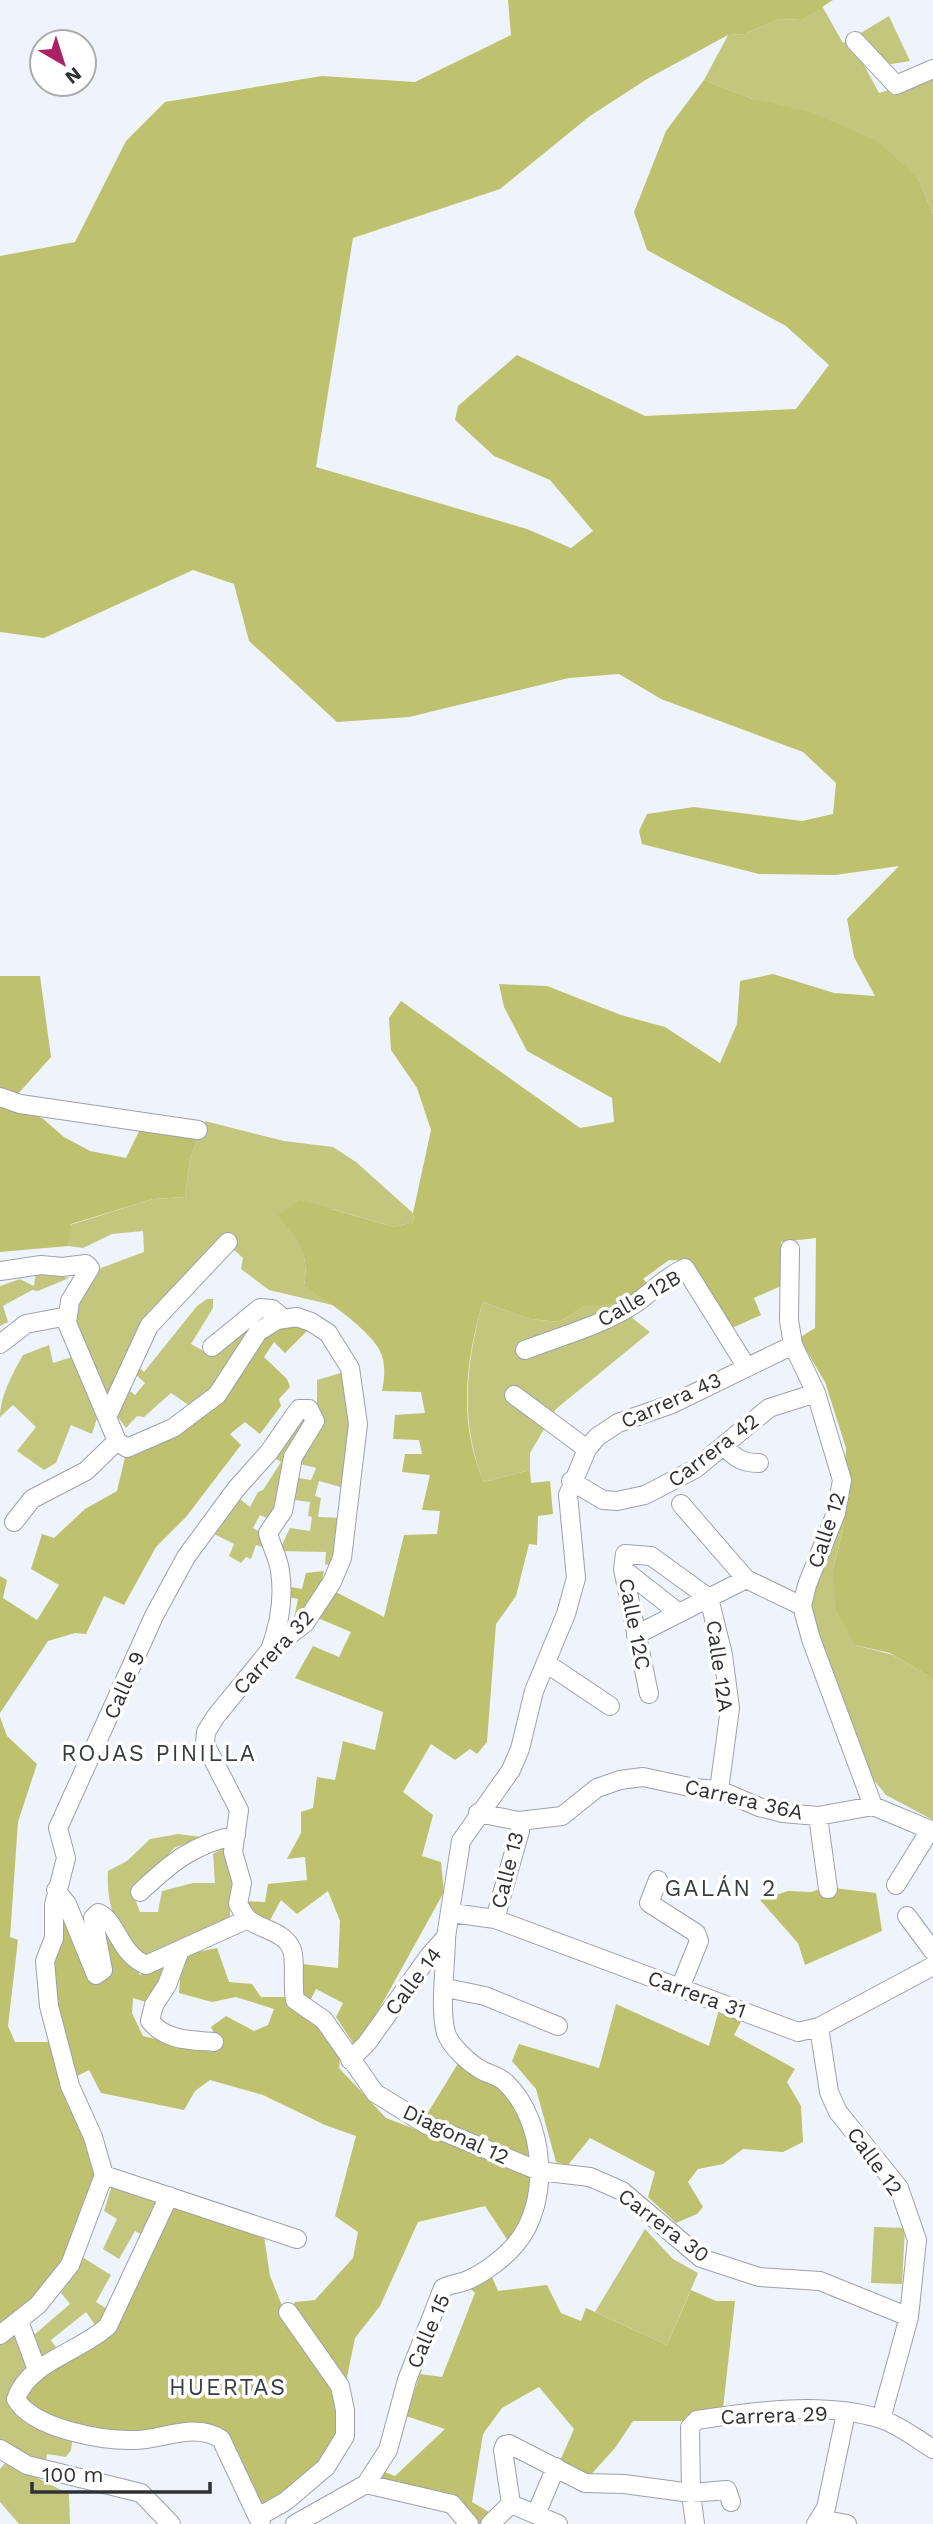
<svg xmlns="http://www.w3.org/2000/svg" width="933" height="2524" font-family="'Work Sans',sans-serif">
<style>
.green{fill:#c3c77d}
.forest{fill:#bec16e}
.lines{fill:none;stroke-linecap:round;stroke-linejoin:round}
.minor-casing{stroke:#9ea1aa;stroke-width:20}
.minor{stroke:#fff;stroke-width:18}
.labels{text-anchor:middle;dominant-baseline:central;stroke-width:7;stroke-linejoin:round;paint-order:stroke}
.street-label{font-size:21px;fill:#303135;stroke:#fff}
.neighbourhood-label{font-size:23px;letter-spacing:2px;fill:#393c43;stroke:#fff}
</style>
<rect width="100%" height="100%" fill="#eff3fc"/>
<path class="green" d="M822 6 843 43 850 39 879 93 933 76V214L918 178 753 99 704 80 728 35 745 34 779 19 802 20Z
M889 16 910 61 881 66 859 34Z
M205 1121 284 1141 333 1147 356 1162 413 1213 414 1222 394 1227 332 1209 279 1215C298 1241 310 1253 304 1286L341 1307 269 1290 241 1269 243 1258 233 1249 144 1324 112 1403 84 1351 76 1320 77 1305 101 1268 144 1252 143 1231 112 1234 83 1248 68 1246 70 1225 153 1199 185 1197 190 1158Z
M36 1271 69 1278 38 1291 32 1290 3 1306 8 1322 0 1326V1286L20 1279 34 1286Z
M661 1291 632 1318 650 1332 556 1409 530 1453V1470L484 1482C459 1423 466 1362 483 1302L530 1319 559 1322 583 1307 611 1302 628 1303Z
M207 1299H213V1308L191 1344 209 1354 266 1310 270 1316 224 1378 190 1406 171 1393 144 1417 137 1416 126 1428 117 1416 125 1387 135 1395 145 1383 135 1374 137 1366 144 1372 197 1306Z
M49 1345 53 1363 72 1357 98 1415 92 1434 71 1425 56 1463 44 1470 17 1451 36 1427 13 1405 0 1417C0 1396 13 1373 23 1355Z
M347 1371 355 1423 344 1488 319 1481 315 1496 321 1498 318 1517 344 1518 335 1567 325 1564 326 1552 279 1551 290 1528 310 1531 312 1517 308 1516 310 1502 294 1500 299 1478 311 1480 316 1468 300 1464 317 1414V1380Z
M299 1412 308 1413 271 1520 260 1515 253 1528 267 1536 268 1549 256 1545 251 1559 246 1557 241 1563 229 1556 234 1544 212 1533 240 1499 250 1507 258 1492 263 1490 281 1462 271 1456Z
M844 1505 843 1530 833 1569 855 1645 893 1655 933 1679V1820L886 1795 873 1779 852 1730 809 1606Z
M178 1834 202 1837 174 1848 133 1894 140 1912H158L162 1891 193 1883H215L213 1854 229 1845 235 1881 230 1901V1918L143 1956C116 1934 106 1904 108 1871L127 1861 150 1839Z
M113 2182 160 2199 148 2238 135 2231 119 2259 103 2249 117 2219 104 2211Z
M874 2227 905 2228 902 2284 871 2283Z
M645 2229 673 2259 698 2273 667 2345 595 2312Z
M82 2257 111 2275 96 2302 109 2310 97 2328 86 2312 51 2340 59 2352 36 2361 26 2322 35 2334 70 2304 61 2293Z
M16 2329 31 2367 21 2413 44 2431 73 2436 71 2450 66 2457 47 2454 45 2468 0 2442V2339Z
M6 2462 69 2494 70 2524H19L0 2502V2469Z"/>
<path class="forest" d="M508 0H833L802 20 779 19 745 34 728 35 647 79 590 116 500 189 353 238 316 467 527 529 571 548 593 531 550 480 494 456 455 420 458 406 517 355 645 416 796 409 829 365 786 326 647 250 634 212 666 131 704 80 753 99 810 112 877 141 918 178 933 214V1679L890 1653 855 1645 836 1610 833 1569 843 1530 846 1448 825 1382 799 1338 815 1328 816 1238 781 1242 783 1285 754 1298 761 1315 732 1328 689 1261 669 1260 643 1279 649 1285 623 1302 583 1307 559 1322 530 1319 483 1302C465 1362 458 1424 484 1482L530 1470 531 1483 550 1481 553 1514 538 1516 537 1545 529 1544 516 1596 496 1624 487 1742 477 1754 470 1749 455 1760 431 1744 403 1792 433 1815 422 1856 441 1862 444 1892 357 2049 336 2017 343 2003 316 1989 309 2003 297 1987 302 1964 338 1968 340 1921 328 1891 297 1914 281 1900 269 1922 250 1914 243 1901 265 1902 268 1884 307 1880 305 1857 287 1859 301 1833V1812L313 1808 317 1777 335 1780 343 1741 375 1750 383 1712 295 1678 313 1646 339 1657 351 1632 318 1618 334 1591 384 1617 404 1535 437 1534 440 1511 422 1510 430 1475 402 1472 405 1454H422L419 1440 393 1439 395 1415 425 1413 421 1392 382 1391C385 1377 386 1362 379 1349 367 1328 324 1298 304 1286 310 1253 298 1241 278 1215L300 1200 394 1227 414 1222 413 1213 431 1130 417 1088 391 1050 389 1018 401 1001 580 1128 614 1122 612 1098 527 1051 504 1007 499 984 547 986 621 1015 665 1027 720 1063 737 1024 740 981 773 974 834 993 875 996 854 957 847 919 899 866 835 875 759 874 642 844 639 831 647 814 694 807 802 821 833 814 836 783 803 752 661 699 619 674 569 678 409 717 337 722 249 641 234 584 193 570 44 638 0 632V256L75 242 126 141 165 102 322 76 415 82 511 35Z
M0 976H40L51 1057 16 1096 0 1088Z
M0 1105 42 1118 64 1137 90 1151 126 1158 141 1127 198 1138 190 1158 185 1197 153 1199 71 1224 68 1246 0 1252Z
M288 1323 310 1328 285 1353 274 1342 264 1357 287 1379 290 1387 279 1399 281 1406 260 1434 245 1422 230 1434 241 1445 186 1517 156 1547 124 1605 104 1596 86 1634 75 1633 48 1641 0 1713V1576L7 1580 3 1598 37 1620 59 1585 31 1569 42 1534 54 1538 85 1509 117 1491 126 1453 165 1437 262 1335Z
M324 1571 319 1595 274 1644 294 1618 298 1599 283 1596 286 1586 302 1589 306 1573Z
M0 1717 7 1736 37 1764 18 1822 10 1937 18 1940 8 2026 15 2042H49L98 2174 66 2259 39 2298 0 2329Z
M825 1887 876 1893 882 1931 805 1965 798 1943 760 1900 788 1891 811 1892Z
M58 1908 82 1952 104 1920 140 1975 153 1967 170 1964 157 1993 146 2002 133 1998 132 2013 143 2036 212 2052 219 2043 211 2027 226 2016 254 2031 268 2025 274 2009 236 1997 212 2002 179 1993 182 1955 217 1948 229 1982 252 1984 261 1997H286L341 2048 339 2068 386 2118 535 2175 528 2212 510 2244 485 2206 418 2222 380 2306 355 2338 345 2387 291 2308 295 2302 315 2300 353 2258 358 2232 335 2216 356 2136 325 2125 263 2095 210 2080 195 2091 184 2110 101 2093 89 2070 75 2077 70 2050 59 2030 52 1967Z
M616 2004 709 2046 718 2013 742 2020 734 2035 795 2069 787 2082 801 2106 803 2142 783 2152 743 2149 723 2164 698 2169 688 2182 703 2207 697 2214 676 2223 648 2197 655 2172 590 2138 568 2165 556 2162 536 2089 512 2061 519 2044 599 2068Z
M462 2057 499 2083 527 2115 528 2159 427 2114Z
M170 2204 264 2236 270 2276 285 2313 333 2387 339 2434 335 2447 301 2481 258 2508 232 2440 205 2424 130 2432 68 2424 26 2404C24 2370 67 2365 90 2349 102 2340 159 2226 170 2204Z
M490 2272 498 2291 547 2285 561 2313 581 2321 586 2308 667 2345 691 2290 716 2301H735L723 2408 686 2416 685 2421H633L615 2448 586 2480 560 2461 574 2429 539 2387 502 2408 483 2434 472 2502 494 2515 482 2524H473L457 2502 373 2482 382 2471 395 2476 445 2429 406 2416 420 2374 442 2377 475 2293 467 2285Z"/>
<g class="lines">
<defs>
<path id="minor" d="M855 41 896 85 933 69
M0 1097 20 1104 198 1130
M790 1249 789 1320 793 1345 816 1393 842 1480 836 1513 807 1585 802 1606 811 1639 873 1806
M0 1271 41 1265 62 1267 86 1264 90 1268 70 1301 67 1323 117 1441
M0 1344 26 1324 68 1316
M212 1347 260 1308 272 1309 284 1319
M525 1350C561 1336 603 1325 636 1303 653 1291 665 1277 685 1268L746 1366
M514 1395 587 1449
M108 1415 149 1326 228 1242
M117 1441 127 1448 173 1428 217 1395 258 1332 277 1320 297 1317 311 1322 328 1333 350 1368 358 1424 342 1558 332 1582 305 1623 270 1650 216 1716 206 1732 205 1744 239 1810 233 1852 242 1883 238 1904C242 1910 245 1918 252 1922 265 1930 286 1933 292 1950 296 1961 292 1984 295 2000L324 2020 375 2093 427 2125 539 2171 590 2177 622 2191 701 2258 759 2277 820 2281 909 2317
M724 1446C735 1458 742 1463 759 1463
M571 1481 603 1500 617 1501 645 1495 695 1469 769 1408 816 1393
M681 1504 746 1579 802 1606
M14 1522 32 1499 86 1471 117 1441
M623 1569 679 1613
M636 1635 746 1579
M546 1663 610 1706
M649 1694 623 1569 625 1554 651 1556 709 1598 723 1655 730 1708 719 1790
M478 1813 519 1821 562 1816 597 1788 620 1780 643 1777 694 1788 719 1790 759 1807 783 1813 818 1816 873 1806 933 1831
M818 1816 828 1889
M658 1880 649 1903 696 1933 699 1941 680 1988
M896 1885 930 1830
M56 1890 67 1904 96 1975 103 1970 93 1918 98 1913C117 1920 119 1954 146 1965L248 1919
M140 1892C172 1862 192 1845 236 1835
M452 1913 495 1919 798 2032 819 2027 933 1966
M907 1916 933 1951
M495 1919 520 1831 519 1821
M180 1950 167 1985 154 2005 150 2021C166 2041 190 2040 214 2042
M446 1988 485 1996 558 2026
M819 2027 829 2092 838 2112 899 2188 917 2240 909 2317 881 2419
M350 2060 367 2043 429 1956 446 1937 461 1841 511 1770 520 1749 534 1691 566 1614 576 1578 568 1495 587 1449 597 1437 618 1423 672 1404 793 1345
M104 2175 297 2239
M169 2196 108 2326C80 2352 28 2362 16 2399 33 2429 103 2441 136 2440 165 2439 194 2422 221 2439L261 2524
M19 2321 37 2370
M0 2335 38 2305 70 2265 104 2175 93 2137 70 2086 49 2006 45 1961 54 1938V1905L66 1858 58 1828 154 1616 186 1557 236 1489 269 1452 299 1409H309L315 1421 293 1457 283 1511 268 1533C271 1546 279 1559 280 1571 284 1597 279 1626 270 1650
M0 2449 27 2465 141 2493 171 2524
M366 2484 388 2450 407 2380 443 2288C452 2283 460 2284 468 2280 484 2273 504 2258 515 2245 552 2203 545 2120 506 2083 501 2077 490 2074 483 2071 470 2064 451 2047 446 2033 439 2008 446 1963 446 1937
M511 2504 558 2524
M536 2514 556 2467
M258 2517 286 2501 326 2467 345 2436V2410L340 2386 288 2312
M820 2519 847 2524
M295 2524 366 2484 452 2504 469 2524
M490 2524 511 2504 503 2450 505 2445 509 2444 585 2483 624 2484 691 2493 727 2490 731 2502
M695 2524 691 2493 690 2427 697 2420C755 2411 824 2401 881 2419 899 2425 917 2439 933 2449
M816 2524 826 2508 846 2413"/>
</defs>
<use href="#minor" class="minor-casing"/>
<use href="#minor" class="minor"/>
</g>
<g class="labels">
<g class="street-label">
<text transform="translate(639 1298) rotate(-30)">Calle 12B</text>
<text transform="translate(671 1400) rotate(-24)">Carrera 43</text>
<text transform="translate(713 1450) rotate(-37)">Carrera 42</text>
<text transform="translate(826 1530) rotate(-72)">Calle 12</text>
<text transform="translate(635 1624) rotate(79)">Calle 12C</text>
<text transform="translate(273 1652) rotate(-47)">Carrera 32</text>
<text transform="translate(720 1666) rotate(82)">Calle 12A</text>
<text transform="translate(124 1685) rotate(-66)">Calle 9</text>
<text transform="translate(744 1799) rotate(13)">Carrera 36A</text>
<text transform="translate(507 1870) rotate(-76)">Calle 13</text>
<text transform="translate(413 1981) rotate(-53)">Calle 14</text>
<text transform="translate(697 1994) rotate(20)">Carrera 31</text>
<text transform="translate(456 2134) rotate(25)">Diagonal 12</text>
<text transform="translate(875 2161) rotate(54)">Calle 12</text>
<text transform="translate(664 2225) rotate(37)">Carrera 30</text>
<text transform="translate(428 2331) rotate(-67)">Calle 15</text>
<text transform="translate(774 2415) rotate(-2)">Carrera 29</text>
</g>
<g class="neighbourhood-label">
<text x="159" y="1753">ROJAS PINILLA</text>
<text x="721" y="1888">GALÁN 2</text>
<text x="228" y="2387">HUERTAS</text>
</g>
</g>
<g transform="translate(63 63) rotate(141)"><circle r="33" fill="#ffffff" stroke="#acadae" stroke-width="2"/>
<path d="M0-5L12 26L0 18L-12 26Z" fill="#aa2165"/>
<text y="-10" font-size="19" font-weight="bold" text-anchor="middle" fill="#303135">N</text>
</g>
<path d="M32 2482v10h178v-10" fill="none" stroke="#303135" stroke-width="3.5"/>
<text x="42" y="2482" font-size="21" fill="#303135" stroke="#ffffff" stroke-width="5" paint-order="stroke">100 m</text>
</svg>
